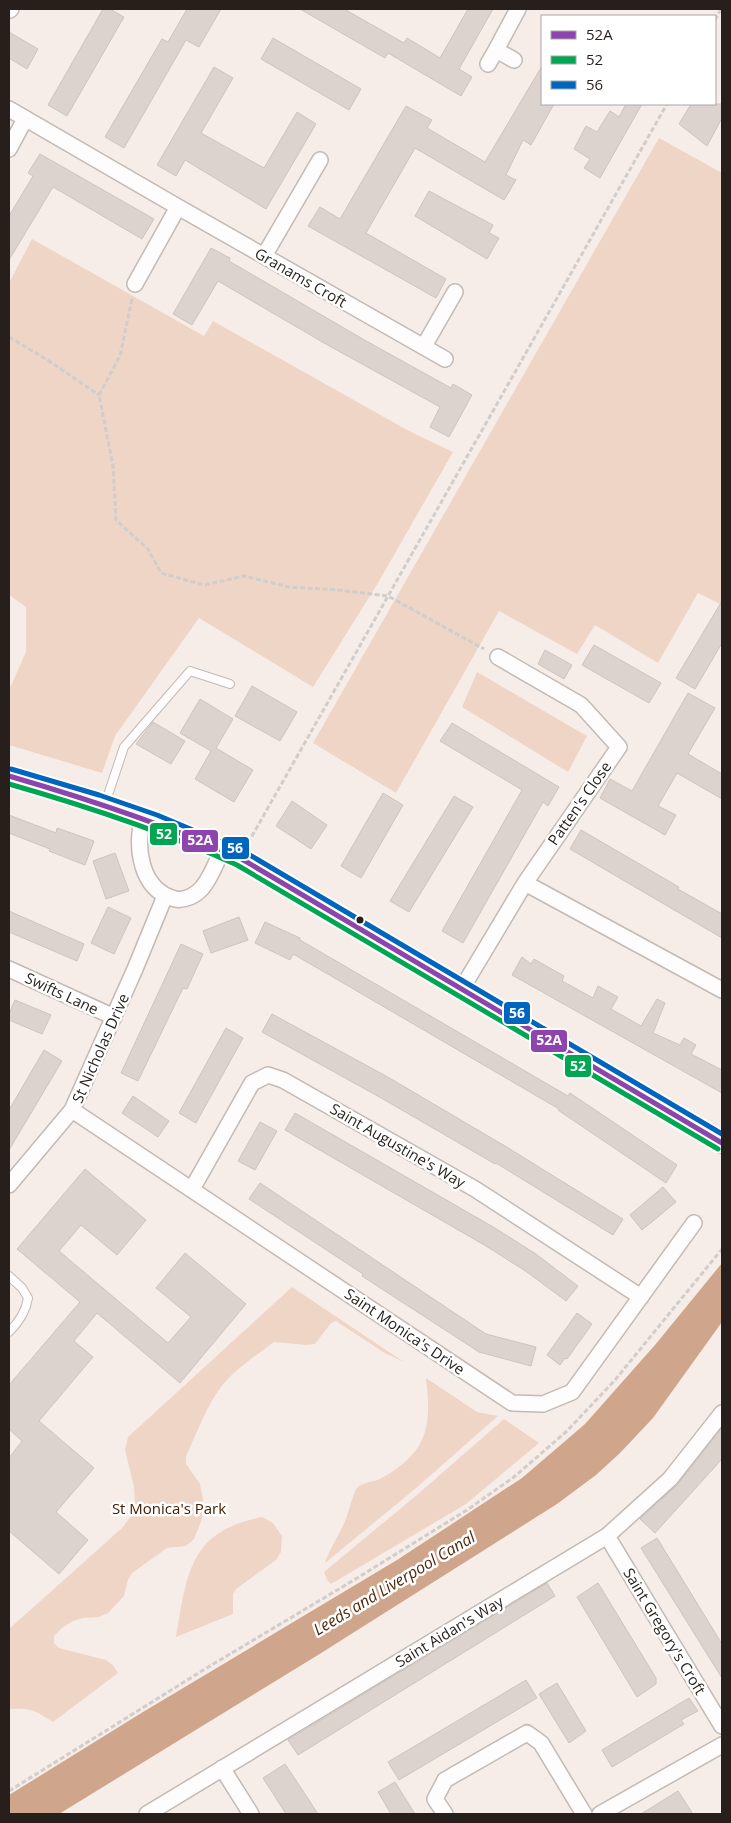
<svg xmlns="http://www.w3.org/2000/svg" width="731" height="1823" font-family="'Open Sans',sans-serif">
<style>
.green{fill:#efd5c5}
.water{fill:#cfa68b}
.building{fill:#dcd3cf;stroke:#ccc4bf}
.lines{fill:none;stroke-linecap:round;stroke-linejoin:round}
.lane-casing{stroke:#c2bab5;stroke-width:10}
.street-casing{stroke:#c2bab5;stroke-width:18}
.secondary-casing{stroke:#c2bab5;stroke-width:22}
.path{stroke:#d0cdcc;stroke-width:3;stroke-dasharray:5 2.5;stroke-linecap:butt}
.lane{stroke:#fefcfc;stroke-width:8}
.street{stroke:#fefcfc;stroke-width:15}
.secondary{stroke:#fefcfc;stroke-width:20}
.bus-1-casing{stroke:#fff;stroke-width:9}
.bus-2-casing{stroke:#fff;stroke-width:9}
.bus-3-casing{stroke:#fff;stroke-width:9}
.bus-1{stroke:#8e44ad;stroke-width:5}
.bus-2{stroke:#00a651;stroke-width:5}
.bus-3{stroke:#0065bd;stroke-width:5}
.bus-dot{fill:#271f1b;stroke:#fff;stroke-width:2}
.labels{text-anchor:middle;dominant-baseline:central;stroke-width:5;stroke-linejoin:round;paint-order:stroke}
.street-label{font-size:15px;fill:#271f1b;stroke:#fff}
.park-label{font-size:15px;fill:#442003;stroke:#fff}
.water-label{font-size:16px;font-style:italic;fill:#502a0e;stroke:#fff}
.line-badge{stroke:#fff;stroke-width:2}
.badge-label{font-size:14px;text-anchor:middle;font-weight:bold;fill:#fff}
</style>
<rect width="100%" height="100%" fill="#f7ede8"/>
<path class="green" d="M659 138 722 173V605L698 593 658 663 595 625 577 654 499 611 396 793 313 743Z
M32 239 204 336 213 321 409 431 453 452 378 583 313 687 199 618 115 736 102 773 9 745V690L26 652V607L9 595V283Z
M477 672 587 736 568 772 462 707Z
M292 1287 404 1362 383 1352 336 1321 331 1323 315 1344 306 1345 274 1342C257 1355 235 1369 221 1387 206 1407 197 1433 186 1456V1464L200 1484 203 1499 202 1519 194 1539 186 1546 167 1548 132 1573 128 1580 124 1596 108 1613 99 1617 83 1618 73 1621 62 1628 54 1636V1643L59 1648 106 1660 113 1665 118 1673 53 1722C34 1710 31 1708 9 1709V1629L122 1528 132 1515 135 1504 134 1487 125 1450 128 1437Z
M426 1378 477 1412 498 1416 415 1489 325 1563C330 1548 339 1535 345 1521 349 1512 352 1495 357 1488 362 1482 375 1482 382 1478 427 1452 432 1428 426 1378Z
M504 1419 539 1443 466 1504 331 1584 327 1580 324 1572 418 1494Z
M262 1517 273 1523 282 1536 281 1552 276 1560 236 1589 233 1594V1614L176 1637C187 1574 189 1531 262 1517Z"/>
<path class="water" d="M722 1263V1322L653 1418 620 1453 596 1475 557 1504 318 1655 59 1814H9V1795L143 1712 397 1560 522 1478 585 1424 655 1345Z"/>
<path class="building" d="M103 9H110L124 17 67 116 48 105Z
M187 9H221L199 47 186 40 124 148 105 137 162 39 168 42Z
M300 9H344L404 43 407 38 440 58 468 9H493L459 69 472 77 461 96 388 53 385 58Z
M9 32 38 49 27 69 9 58Z
M273 38 361 89 349 110 261 59Z
M542 66V104H554L531 145 523 140 506 175 516 180 504 200 415 148 366 233 446 279 436 298 308 226 320 207 340 219 406 106 432 120 427 128 485 162Z
M214 67 233 78 201 133 264 168 297 112 316 124 266 209 185 160 176 176 157 165Z
M626 104H642L600 178 584 168 590 159 574 149 586 126 597 132 610 111 619 117Z
M691 104H722V118L707 146 679 124Z
M40 154 154 219 142 239 53 187 9 260V216L33 176 28 173Z
M429 191 493 225 489 233 499 238 487 259 415 216Z
M211 248 230 258 229 261 368 342 451 388 453 384 472 395 449 437 430 427 440 407 324 343 218 281 192 325 173 314Z
M722 601V643L695 689 676 678Z
M594 645 661 683 649 703 582 665Z
M545 650 572 665 564 679 538 664Z
M252 686 297 712 280 741 235 716Z
M688 693 715 708 688 754 722 774V799L677 773 658 806 676 815 665 835 600 798 610 779 632 791Z
M200 699 233 719 216 748 253 770 234 802 195 779 211 751 180 733Z
M153 722 185 741 171 764 136 744Z
M452 723 559 787 548 806 543 802 463 943 442 931 522 790 440 741Z
M383 793 403 805 361 878 341 866Z
M454 796 473 807 409 912 390 901Z
M292 801 327 825 311 849 276 826Z
M9 815 56 833 57 828 94 841 85 865 49 851 50 849 9 833Z
M581 830 679 887 678 889 722 914V938L570 849Z
M115 853 129 891 106 899 93 861Z
M108 907 131 918 114 954 91 943Z
M9 911 84 944 77 961 9 932Z
M239 917 248 940 211 953 203 931Z
M265 922 300 938V940L568 1096 570 1093 677 1165 666 1183 558 1110 559 1109 326 973 293 954 290 960 255 943Z
M181 944 203 954 187 989 183 988 138 1081 121 1073Z
M522 957 531 964 534 959 564 976 562 981 593 998 598 986 618 997 611 1009 641 1026 657 999 665 1003 653 1033 680 1045 684 1038 696 1045 691 1054 722 1070V1093L512 975Z
M15 1000 51 1015 42 1034 9 1020V1014Z
M272 1014 386 1076 505 1146 623 1219 613 1235 496 1163 495 1164 383 1099 262 1032Z
M226 1028 243 1038 196 1123 179 1113Z
M44 1050 62 1061 9 1150V1110Z
M133 1096 169 1121 158 1137 122 1113Z
M295 1113 495 1228 536 1254 578 1286 566 1301 527 1272 486 1246 285 1130Z
M260 1122 277 1131 255 1170 238 1161Z
M85 1169 146 1220 117 1255 81 1225 59 1251 168 1343 191 1317 156 1288 185 1253 246 1304 180 1383 97 1313 74 1341 93 1357 39 1421 94 1468 56 1512 88 1540 59 1574 9 1531V1458L22 1441 9 1429V1385L80 1302 17 1249Z
M260 1183 486 1334 536 1347 531 1366 479 1352 362 1276 363 1274 249 1199Z
M663 1187 676 1202 642 1230 630 1215Z
M577 1313 592 1324 567 1359 565 1358 560 1365 547 1355Z
M722 1428V1459L655 1533 640 1519 677 1485Z
M657 1538 722 1644V1678L641 1548Z
M547 1583 555 1596 298 1755 288 1740Z
M598 1583 656 1678V1684L637 1697 577 1597Z
M526 1680 537 1698 399 1780 388 1762Z
M557 1683 586 1731 569 1743 539 1694Z
M689 1698 698 1711 681 1720 684 1724 612 1767 602 1750Z
M285 1764 301 1788 318 1814H286L279 1803 263 1778Z
M395 1782 415 1814H391L378 1792Z
M678 1791 693 1814H641L670 1796Z"/>
<g class="lines">
<defs>
<path id="lane" d="M105 804 124 747 190 671 230 684
M9 1276 22 1288 28 1298C26 1312 19 1322 9 1332"/>
<path id="street" d="M10 10 11 9
M496 50 518 9
M488 64 496 50 514 60
M9 109 178 207 445 359
M9 149 25 119
M264 256 320 160
M135 284 178 207
M424 346 455 292
M143 817C135 847 140 890 175 899 185 901 196 895 202 888 211 877 217 862 222 849
M525 883 722 990
M9 969 114 1017
M461 990 525 883 619 747 581 705 498 657
M72 1110 512 1403 543 1404 572 1392 694 1223
M9 1185 72 1110 135 969 165 896
M192 1189 252 1083 268 1075 283 1080 475 1189 641 1297
M607 1536 722 1726
M222 1768 251 1814
M147 1814 607 1536 670 1479 722 1413
M445 1814 435 1799 445 1780 527 1733 541 1743 584 1814
M600 1814 722 1745"/>
<path id="secondary" d="M9 776C88 799 165 822 240 858L722 1143"/>
</defs>
<use href="#lane" class="lane-casing"/>
<use href="#street" class="street-casing"/>
<use href="#secondary" class="secondary-casing"/>
<path class="path" d="M715 20 721 9
M132 299 120 356 99 395 113 466 116 520 148 549 161 573 204 585 244 576 289 587 338 590 388 596 484 649
M9 337 46 359 99 395
M248 843 667 104
M9 1791 205 1669 354 1580 467 1510 514 1477 567 1431 615 1380 722 1249"/>
<use href="#lane" class="lane"/>
<use href="#street" class="street"/>
<use href="#secondary" class="secondary"/>
<defs>
<path id="bus-1" d="M9 776C88 799 165 824 240 858L722 1143"/>
<path id="bus-2" d="M9 784C86 806 163 831 237 865L718 1149"/>
<path id="bus-3" d="M11 769 99 795 157 815 243 851 722 1134"/>
</defs>
<use href="#bus-1" class="bus-1-casing"/>
<use href="#bus-2" class="bus-2-casing"/>
<use href="#bus-3" class="bus-3-casing"/>
<use href="#bus-1" class="bus-1"/>
<use href="#bus-2" class="bus-2"/>
<use href="#bus-3" class="bus-3"/>
</g>
<circle class="bus-dot" cx="360" cy="920" r="4.5"/>
<g class="labels">
<g class="street-label">
<text transform="translate(301 277) rotate(30)">Granams Croft</text>
<text transform="translate(579 803) rotate(-55)">Patten's Close</text>
<text transform="translate(62 993) rotate(25)">Swifts Lane</text>
<text transform="translate(100 1048) rotate(-66)">St Nicholas Drive</text>
<text transform="translate(398 1145) rotate(30)">Saint Augustine's Way</text>
<text transform="translate(405 1331) rotate(34)">Saint Monica's Drive</text>
<text transform="translate(449 1631) rotate(-31)">Saint Aidan's Way</text>
<text transform="translate(665 1631) rotate(59)">Saint Gregory's Croft</text>
</g>
<g class="park-label">
<text x="169" y="1508">St Monica's Park</text>
</g>
<g class="water-label">
<text transform="translate(394 1583) rotate(-31)">Leeds and Liverpool Canal</text>
</g>
</g>
<g class="line-badge">
<rect x="149" y="822" width="29" height="24" rx="5" fill="#00a651"/>
<rect x="181" y="829" width="38" height="24" rx="5" fill="#8e44ad"/>
<rect x="221" y="836" width="29" height="24" rx="5" fill="#0065bd"/>
<rect x="503" y="1001" width="28" height="24" rx="5" fill="#0065bd"/>
<rect x="530" y="1029" width="38" height="24" rx="5" fill="#8e44ad"/>
<rect x="564" y="1054" width="28" height="24" rx="5" fill="#00a651"/>
</g>
<g class="badge-label">
<text x="164" y="839">52</text>
<text x="200" y="845">52A</text>
<text x="235" y="853">56</text>
<text x="517" y="1018">56</text>
<text x="549" y="1045">52A</text>
<text x="578" y="1071">52</text>
</g>
<rect width="731" height="1823" fill="none" stroke="#271f1b" stroke-width="20"/>
<rect x="541" y="15" width="175" height="90" fill="#ffffff" stroke="#a9a5a4"/>
<rect x="551" y="31" width="25" height="8" fill="#8e44ad" stroke="#a9a5a4"/>
<text x="586" y="40" font-size="15" fill="#271f1b">52A</text>
<rect x="551" y="56" width="25" height="8" fill="#00a651" stroke="#a9a5a4"/>
<text x="586" y="65" font-size="15" fill="#271f1b">52</text>
<rect x="551" y="81" width="25" height="8" fill="#0065bd" stroke="#a9a5a4"/>
<text x="586" y="90" font-size="15" fill="#271f1b">56</text>
</svg>
